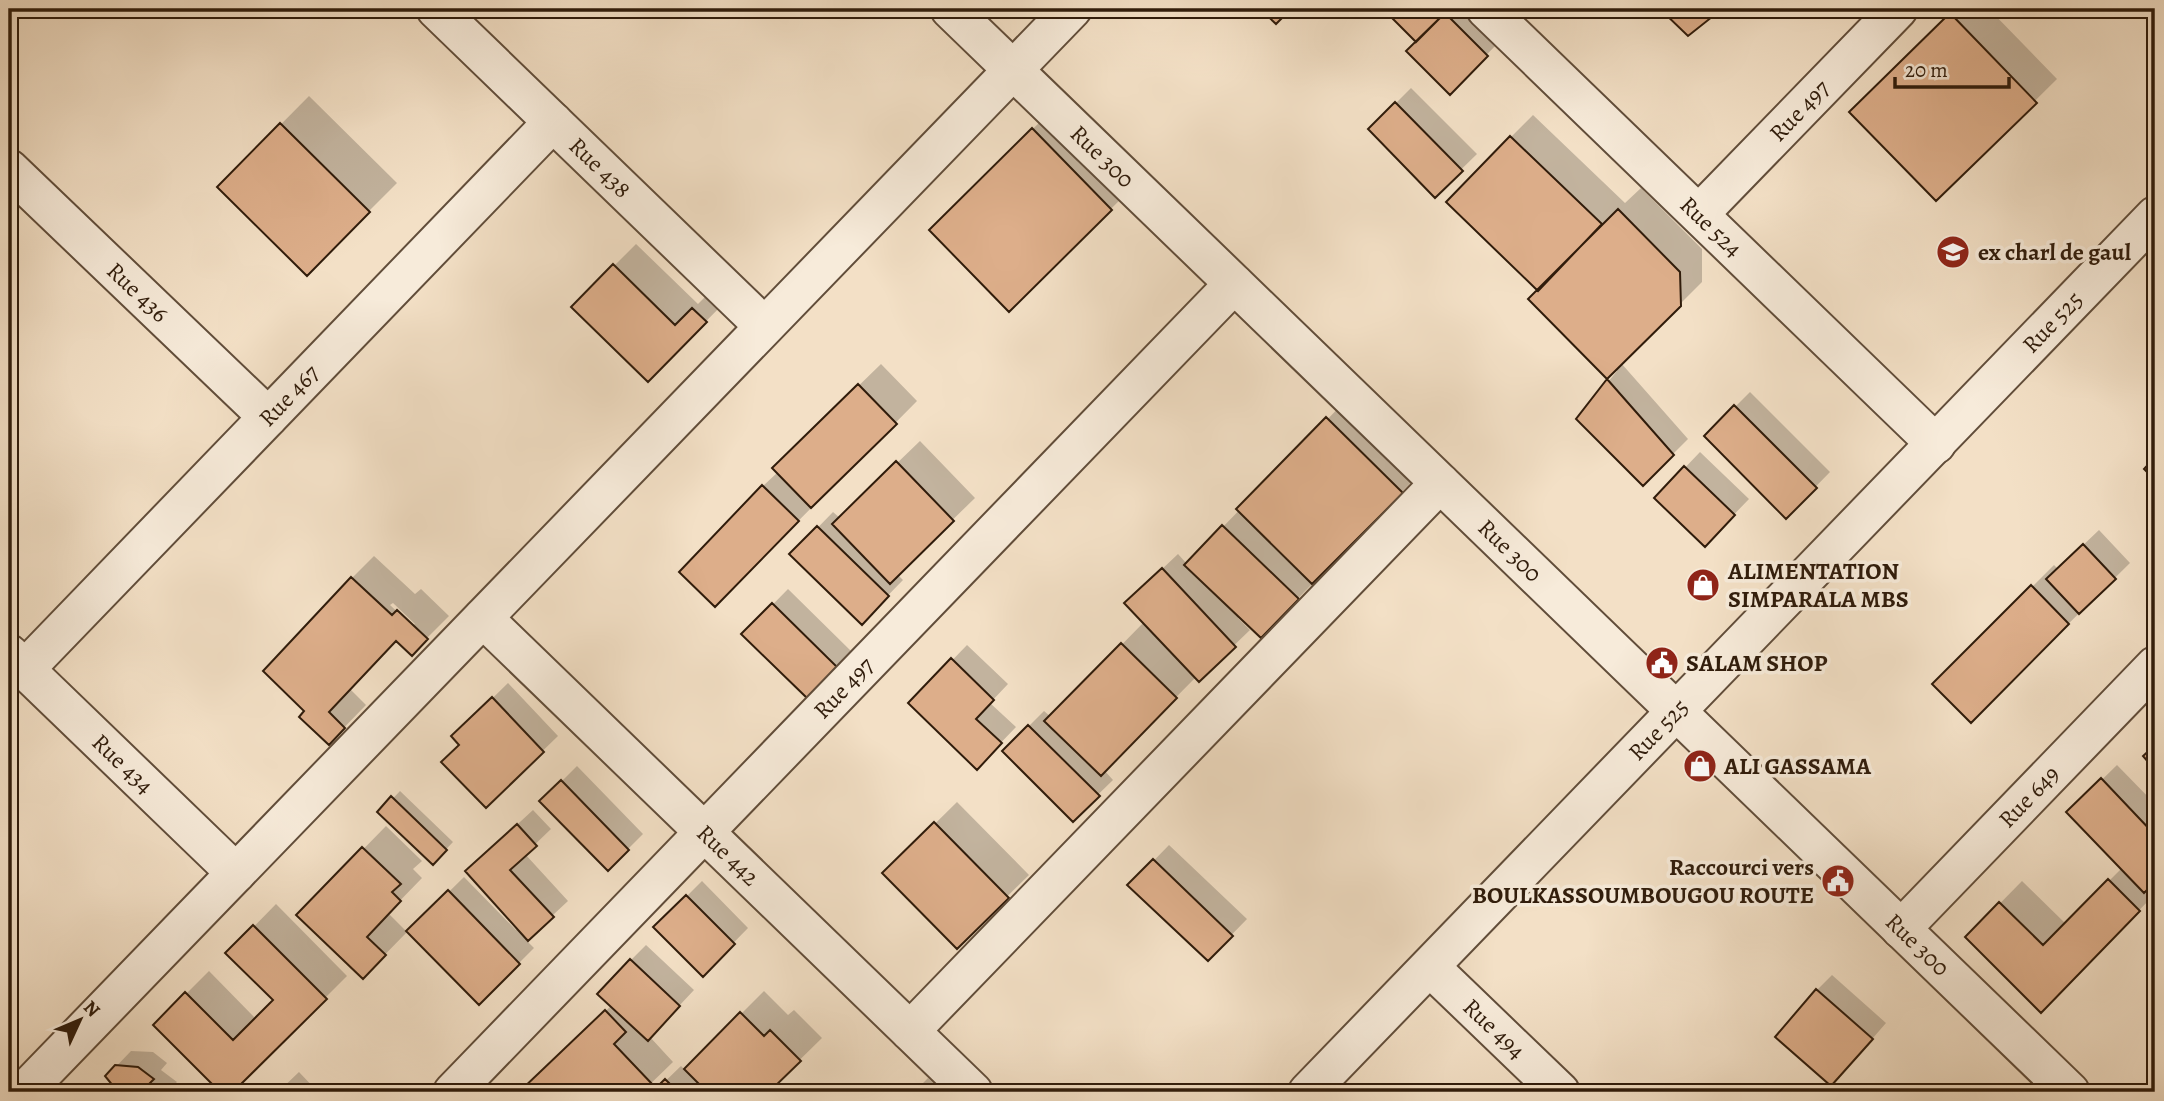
<svg xmlns="http://www.w3.org/2000/svg" width="2164" height="1101" font-family="Alegreya,serif">
<style>
.shadow{fill:#0003;fill-rule:evenodd}
.building{fill:#ddae8a;stroke:#301c0b;stroke-width:2}
.lines{fill:none;stroke-linecap:round;stroke-linejoin:round}
.minor-casing{stroke:#614d3a;stroke-width:42}
.tertiary-casing{stroke:#614d3a;stroke-width:42}
.minor{stroke:#f7ebda;stroke-width:38}
.tertiary{stroke:#f7ebda;stroke-width:38}
.labels{text-anchor:middle;dominant-baseline:central;stroke-width:7;stroke-linejoin:round;paint-order:stroke}
.street-label{font-size:24px;fill:#301c0b;stroke:#f7ebda}
.poi-label{font-size:24px;font-weight:bold;fill:#301c0b;stroke:#f7ebda;text-anchor:start}
</style>
<rect width="100%" height="100%" fill="#f3e0c6"/>
<filter id="stains"><feTurbulence type="fractalNoise" baseFrequency=".00286" numOctaves="4"/><feColorMatrix values="0 0 0 0 .2 0 0 0 0 .09 0 0 0 0 .02 0 0 0 .5 -.17"/></filter>
<radialGradient id="worn" r=".72"><stop offset=".6" stop-color="#630" stop-opacity="0"/><stop offset="1" stop-color="#630" stop-opacity=".3"/></radialGradient>
<path class="shadow" d="M1385 9H1470L1501 40 1450 92 1418 41Z
M1956 9H1989L2057 79 1936 199 1851 112Z
M1411 88 1477 154 1435 195 1370 129Z
M309 96 397 183 307 273 219 187Z
M1055 107 1133 187 1009 310 931 230Z
M1533 115 1625 203 1641 188 1702 249V282L1621 363 1688 439 1643 484 1578 419 1617 371 1540 290 1511 137Z
M636 244 698 304 715 287 728 299 648 380 573 307Z
M881 364 917 401 730 590 763 486 778 472 774 468Z
M1750 392 1830 472 1786 517 1706 436Z
M1350 396 1424 469 1276 621 1238 618 1250 630 1199 679 1196 677 1104 770 1113 780 1073 819 1004 751 1044 711 1051 717 1144 622 1142 588 1178 554 1187 564Z
M920 441 975 498 897 574 903 580 862 622 792 554 833 512 840 518Z
M1700 452 1749 499 1720 529 1656 498Z
M2099 530 2130 563 1971 720 1935 684 2054 565 2058 569Z
M374 556 415 594 421 589 449 616 412 653 396 639 350 689 366 705 329 743 307 711 352 578ZM393 603 415 624 412 626 390 605Z
M788 589 851 651 807 696 744 634Z
M967 645 1008 684 990 703 1016 727 992 752 911 703Z
M508 683 558 736 486 806 462 744 454 736Z
M2117 765 2155 804V894L2041 1010 1967 937 2022 881 2066 924 2122 868 2069 812Z
M577 766 643 834 608 869 542 801Z
M400 791 453 842 433 863 380 812Z
M957 802 1029 875 957 946 885 873Z
M533 810 551 829 525 854 568 901 526 940 534 948 479 1003 409 931 464 877 516 930 519 928 482 857Z
M386 826 422 861 413 869 422 878 388 913 407 932 363 977 299 915Z
M1169 845 1247 919 1208 959 1130 885Z
M702 881 748 928 703 974 656 927Z
M276 904 347 976 231 1092H222L155 1025 209 971 256 1019 275 1000 228 953Z
M646 945 694 990 650 1037 673 1062 642 1092H521L612 1005 631 960Z
M1832 975 1886 1023 1846 1069 1817 990Z
M764 991 788 1015 794 1010 822 1038 767 1092H654L681 1066 685 1070Z
M131 1051 153 1052 167 1063 161 1070 177 1082 170 1089 173 1092H107L115 1086 107 1076Z
M299 1072 318 1092H278Z
M928 1078 943 1092H914Z"/>
<path class="building" d="M1260 9H1291L1276 24Z
M1383 9H1441L1445 13 1416 42Z
M1660 9H1713L1717 13 1688 36Z
M1445 13 1488 56 1450 95 1406 51Z
M1950 13 2037 103 1936 201 1849 112Z
M1395 102 1463 171 1435 198 1368 129Z
M280 123 370 212 307 276 217 187Z
M1032 128 1112 210 1009 312 929 230Z
M1510 136 1602 224 1538 291 1446 202Z
M1618 209 1680 272 1681 306 1607 379 1528 299Z
M613 264 675 325 692 308 707 322 648 382 571 307Z
M1607 379 1674 455 1643 486 1576 419Z
M858 384 897 424 811 508 772 468Z
M1734 405 1817 488 1786 519 1704 436Z
M1326 417 1403 493 1312 584 1236 509Z
M2155 457V480L2144 469Z
M896 461 954 521 890 584 832 524Z
M1684 466 1735 515 1705 547 1654 498Z
M762 485 799 521 715 607 679 572Z
M1222 525 1299 599 1261 638 1184 565Z
M817 526 889 596 862 625 789 554Z
M2083 544 2116 579 2079 614 2046 579Z
M1162 568 1236 647 1199 682 1124 603Z
M351 577 392 615 397 610 428 639 412 656 396 641 329 712 345 728 329 745 299 717 304 711 263 671Z
M2031 585 2069 624 1971 723 1932 684Z
M772 603 837 667 807 698 741 634Z
M1121 643 1177 698 1101 776 1044 721Z
M951 658 994 700 976 719 1002 743 977 770 908 703Z
M492 697 544 752 486 808 441 762 459 745 451 736Z
M1028 725 1100 796 1073 822 1002 751Z
M2155 745V770L2143 756Z
M2101 778 2155 835V882L2144 893 2066 812Z
M561 780 629 850 608 871 539 801Z
M391 796 447 850 433 865 377 812Z
M934 822 1009 898 957 949 882 873Z
M517 824 537 846 510 870 554 917 528 941 465 871Z
M362 847 401 884 392 892 401 901 367 937 386 955 363 979 296 915Z
M1153 859 1233 936 1208 961 1127 885Z
M2108 879 2140 911 2041 1013 1965 937 1999 902 2043 945Z
M448 890 520 964 479 1005 406 931Z
M686 895 735 944 703 977 653 927Z
M253 925 327 999 233 1092H220L153 1025 185 992 233 1040 273 1000 225 953Z
M630 959 680 1006 648 1041 597 994Z
M1816 989 1873 1039 1831 1086 1775 1037Z
M605 1010 626 1032 614 1044 653 1085 645 1092H519Z
M740 1012 764 1036 770 1030 801 1061 769 1092H707L684 1069Z
M115 1065 138 1067 154 1079 147 1086 156 1092H107L114 1087 105 1076Z
M665 1079 678 1092H652Z"/>
<g class="lines">
<defs>
<g id="minor">
<path id="s1" d="M436 9 764 326"/>
<path id="s2" d="M1486 9 1936 444"/>
<path id="s3" d="M9 169 268 417"/>
<path id="s4" d="M1699 214 1898 9"/>
<path id="s5" d="M483 618 973 1092"/>
<path id="s6" d="M9 654 236 873"/>
<path id="s7" d="M25 669 553 122"/>
<path id="s8" d="M1901 929 2155 666"/>
<path id="s9" d="M1430 967 1560 1092"/>
<path d="M910 1031 1440 483"/>
<path d="M24 1092 1072 9"/>
<path id="s10" d="M453 1092 1234 284"/>
</g>
<g id="tertiary">
<path id="s11" d="M950 9 2070 1092"/>
<path id="s12" d="M1308 1092 2155 216"/>
</g>
</defs>
<use href="#minor" class="minor-casing"/>
<use href="#tertiary" class="tertiary-casing"/>
<use href="#minor" class="minor"/>
<use href="#tertiary" class="tertiary"/>
</g>
<defs>
<symbol id="school-disc" viewBox="-11 -11 22 22"><circle r="9.5" fill="#8f2418" stroke="#f7ebda"/><path d="M0-5L7-2L0 1L-7-2ZM-4 1L0 2.5L4 1V4Q0 6-4 4Z" fill="#fff"/></symbol>
<symbol id="shop-disc" viewBox="-11 -11 22 22"><circle r="9.5" fill="#8f2418" stroke="#f7ebda"/><path d="M-5-2.5h2.3a2.7 3.5 0 0 1 5.4 0H5L5.5 6h-11ZM-1.5-2.5h3a1.5 2.3 0 0 0-3 0Z" fill="#fff"/></symbol>
<symbol id="civic-disc" viewBox="-11 -11 22 22"><circle r="9.5" fill="#8f2418" stroke="#f7ebda"/><path d="M-.6-6.5H3V-4.5H.6V-3L4-1V1h2V6H-6V1h2V-1L-.6-3ZM-1.2 2.5V6h2.4V2.5Z" fill="#fff"/></symbol>
</defs>
<g fill-rule="evenodd">
<use href="#school-disc" x="1934" y="233" width="38" height="38"/>
<use href="#shop-disc" x="1684" y="566" width="38" height="38"/>
<use href="#civic-disc" x="1643" y="644" width="38" height="38"/>
<use href="#shop-disc" x="1681" y="747" width="38" height="38"/>
<use href="#civic-disc" x="1819" y="862" width="38" height="38"/>
</g>
<g class="labels">
<g class="street-label">
<text stroke="none"><textPath href="#s4" startOffset="144">Rue 497</textPath></text>
<text stroke="none"><textPath href="#s11" startOffset="212">Rue 300</textPath></text>
<text stroke="none"><textPath href="#s1" startOffset="228">Rue 438</textPath></text>
<text stroke="none"><textPath href="#s2" startOffset="313">Rue 524</textPath></text>
<text stroke="none"><textPath href="#s3" startOffset="178">Rue 436</textPath></text>
<text stroke="none"><textPath href="#s12" startOffset="1071">Rue 525</textPath></text>
<text stroke="none"><textPath href="#s7" startOffset="380">Rue 467</textPath></text>
<text stroke="none"><textPath href="#s11" startOffset="779">Rue 300</textPath></text>
<text stroke="none"><textPath href="#s10" startOffset="562">Rue 497</textPath></text>
<text stroke="none"><textPath href="#s12" startOffset="504">Rue 525</textPath></text>
<text stroke="none"><textPath href="#s6" startOffset="158">Rue 434</textPath></text>
<text stroke="none"><textPath href="#s8" startOffset="184">Rue 649</textPath></text>
<text stroke="none"><textPath href="#s5" startOffset="341">Rue 442</textPath></text>
<text stroke="none"><textPath href="#s11" startOffset="1346">Rue 300</textPath></text>
<text stroke="none"><textPath href="#s9" startOffset="89">Rue 494</textPath></text>
</g>
<g class="poi-label">
<text x="1978" y="252">ex charl de gaul</text>
<text x="1728" y="571">ALIMENTATION<tspan x="1728" dy="28">SIMPARALA MBS</tspan></text>
<text x="1686" y="663">SALAM SHOP</text>
<text x="1724" y="766">ALI GASSAMA</text>
<text x="1814" y="867" text-anchor="end">Raccourci vers<tspan x="1814" dy="28">BOULKASSOUMBOUGOU ROUTE</tspan></text>
</g>
</g>
<rect width="2164" height="1101" fill="none" stroke="#f3e0c6" stroke-width="35"/>
<rect x="10" y="10" width="2143" height="1080" fill="none" stroke="#301c0b" stroke-width="3.5"/>
<rect x="18" y="18" width="2129" height="1066" fill="none" stroke="#301c0b" stroke-width="2"/>
<g transform="translate(80 1020) rotate(46)" stroke="#f7ebda" stroke-width="5" paint-order="stroke">
<path d="M0-5L12 26L0 18L-12 26Z" fill="#301c0b"/>
<text y="-10" font-size="19" font-weight="bold" text-anchor="middle" fill="#301c0b">N</text>
</g>
<path d="M1895 77v10h114v-10" fill="none" stroke="#301c0b" stroke-width="3.5"/>
<text x="1905" y="77" font-size="21" fill="#301c0b" stroke="#f7ebda" stroke-width="5" paint-order="stroke">20 m</text>
<rect width="100%" height="100%" filter="url(#stains)"/>
<rect width="100%" height="100%" fill="url(#worn)"/>
</svg>
